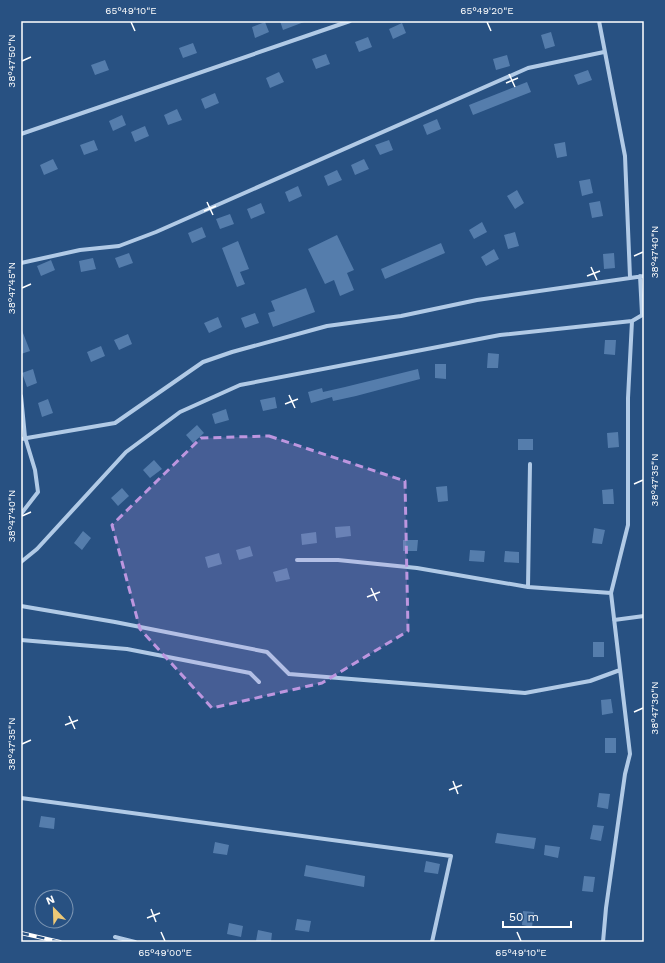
<svg xmlns="http://www.w3.org/2000/svg" width="665" height="963" font-family="'Work Sans',sans-serif">
<style>
.building{fill:#557dac}
.lines{fill:none;stroke-linecap:round;stroke-linejoin:round}
.minor{stroke:#b1cae6;stroke-width:4}
.rail-casing{stroke:#fff;stroke-width:4}
.rail{stroke:#285182;stroke-width:2.5;stroke-dasharray:8;stroke-linecap:butt}
.marked{fill:#bd96df;fill-opacity:0.2;stroke:#bd96df;stroke-width:3;stroke-dasharray:8 5;stroke-linejoin:round}
.ticks{fill:none;stroke:#fff;stroke-width:1.5}
.neatline{fill:none;stroke:#fff;stroke-width:1.5}
.ticks-label{font-size:10px;text-anchor:middle;fill:#fff}
</style>
<rect width="100%" height="100%" fill="#285182"/>
<path class="building" d="M280 21H304V22L283 30Z
M265 22 269 32 255 38 252 27Z
M402 23 406 33 393 39 389 29Z
M551 32 555 46 545 49 541 35Z
M368 37 372 47 359 52 355 42Z
M193 43 197 53 183 58 179 48Z
M326 54 330 64 316 69 312 59Z
M507 55 510 66 496 70 493 59Z
M105 60 109 70 95 75 91 65Z
M588 70 592 80 578 85 574 75Z
M279 72 284 82 270 88 266 78Z
M527 82 531 92 473 115 469 105Z
M215 93 219 103 205 109 201 99Z
M177 109 182 120 168 125 164 115Z
M122 115 126 125 113 131 109 121Z
M437 119 441 129 427 135 423 125Z
M145 126 149 136 135 142 131 132Z
M94 140 98 150 84 155 80 145Z
M389 140 393 150 380 155 375 145Z
M565 142 567 156 557 158 554 144Z
M53 159 58 169 44 175 40 165Z
M364 159 369 169 355 175 351 165Z
M337 170 342 180 328 186 324 176Z
M590 179 593 193 582 196 579 181Z
M298 186 302 196 289 202 285 192Z
M517 190 524 203 515 209 507 196Z
M600 201 603 216 592 218 589 203Z
M261 203 265 213 251 219 247 209Z
M230 214 234 224 220 229 216 219Z
M482 222 487 232 474 239 469 230Z
M202 227 206 237 192 243 188 233Z
M515 232 519 246 508 249 504 235Z
M337 235 354 270 347 273 354 290 340 296 334 280 325 284 308 249Z
M238 241 249 269 240 272 245 284 237 287 222 248Z
M441 243 445 253 385 279 381 269Z
M494 249 499 259 486 266 481 257Z
M129 253 133 263 119 268 115 258Z
M614 253 615 268 604 269 603 254Z
M93 258 96 269 81 272 79 261Z
M51 260 55 270 41 276 37 266Z
M306 288 315 312 273 327 268 313 275 311 271 301Z
M255 313 259 323 245 328 241 318Z
M218 317 222 327 209 333 204 323Z
M21 328 30 351 21 354Z
M128 334 132 344 119 350 114 340Z
M605 340H616L615 355 604 354Z
M101 346 105 356 91 362 87 352Z
M488 353 499 354 498 368H487Z
M435 364H446V379L435 378Z
M33 369 37 383 27 387 22 373Z
M418 369 420 379 356 396 333 401 332 397 311 403 308 392 322 388 323 392 345 387Z
M275 397 277 408 263 411 260 400Z
M48 399 53 413 42 417 38 403Z
M226 409 229 420 215 424 212 414Z
M197 425 204 433 193 443 186 435Z
M618 432 619 447 608 448 607 433Z
M518 439H533V450H518Z
M154 460 162 469 150 478 143 470Z
M447 486 448 501 438 502 436 487Z
M122 488 129 496 118 506 111 498Z
M613 489 614 504H603L602 490Z
M350 526 351 536 336 538 335 527Z
M594 528 605 530 602 544 592 543Z
M83 531 91 538 82 550 74 543Z
M316 532 317 543 302 545 301 534Z
M403 540H418L417 551H403Z
M250 546 253 556 239 560 236 550Z
M470 550 485 551 484 562 469 561Z
M505 551 519 552V563L504 562Z
M219 553 222 564 208 568 205 557Z
M287 568 290 579 276 582 273 572Z
M593 642H604V657H593Z
M611 699 613 713 602 715 601 700Z
M605 738H616V753H605Z
M599 793 610 794 608 809 597 807Z
M41 816 55 818 54 829 39 827Z
M593 825 604 826 601 841 590 839Z
M497 833 536 838 534 849 495 843Z
M215 842 229 845 227 855 213 853Z
M545 845 560 847 558 858 544 855Z
M426 861 440 864 438 874 424 872Z
M306 865 365 876 364 887 304 876Z
M584 876 595 877 593 892 582 891Z
M523 911 534 912 532 927 522 925Z
M297 919 311 921 309 932 295 930Z
M229 923 243 926 241 937 227 934Z
M258 930 272 933 271 942 256 941Z"/>
<g class="lines">
<path class="minor" d="M599 21 625 156 630 277
M21 134 350 21
M21 263 80 250 119 246 156 232 528 68 604 52
M640 276 642 314
M21 396 25 437 35 470 38 492 21 514
M21 439 115 423 203 362 232 352 327 326 401 316 477 300 644 276
M297 560H338L417 568 528 587 611 593
M21 562 37 549 126 452 180 412 240 385 500 335 632 321 644 314
M528 587 530 464
M21 606 115 622 267 652 289 674 525 693 590 681 620 670
M614 620 644 616
M21 640 127 649 250 673 259 682
M21 798 451 856 432 942
M115 937 135 942
M603 942 606 908 625 774 630 754 611 593 628 525V398L632 321"/>
<defs>
<path id="rail" d="M21 933 60 942"/>
</defs>
<use href="#rail" class="rail-casing"/>
<use href="#rail" class="rail"/>
</g>
<path class="marked" d="M269 436 405 481 408 631 322 683 212 708 140 629 112 525 201 438Z"/>
<path class="ticks" d="M131 22 135 31M487 22 491 31M22 61 31 57M509 74 515 87M506 83 518 78M207 202 213 215M204 211 216 206M634 256 643 252M591 267 597 280M587 276 600 271M22 288 31 284M289 395 295 408M285 404 298 399M634 484 643 480M22 516 31 512M371 588 377 601M367 597 380 592M634 712 643 708M69 716 75 729M65 725 78 720M22 744 31 740M453 781 458 794M449 790 462 785M151 909 156 922M147 918 160 913M161 932 165 941M517 932 521 941"/>
<rect width="665" height="963" fill="none" stroke="#285182" stroke-width="44"/>
<g transform="translate(54 909) rotate(337)"><circle r="19" fill="#285182" stroke="#7e97b4"/>
<path d="M0-3L7 15L0 10L-7 15Z" fill="#eec977"/>
<text y="-6" font-size="11" font-weight="bold" text-anchor="middle" fill="#ffffff">N</text>
</g>
<path d="M503 921v6h68v-6" fill="none" stroke="#ffffff" stroke-width="2"/>
<text x="509" y="921" font-size="12" fill="#ffffff" stroke="#285182" stroke-width="3" paint-order="stroke">50 m</text>
<rect x="22" y="22" width="621" height="919" class="neatline"/>
<g class="ticks-label">
<text x="131" y="14">65°49'10"E</text>
<text x="487" y="14">65°49'20"E</text>
<text transform="translate(11 61) rotate(-90)" y="4">38°47'50"N</text>
<text transform="translate(654 252) rotate(-90)" y="4">38°47'40"N</text>
<text transform="translate(11 288) rotate(-90)" y="4">38°47'45"N</text>
<text transform="translate(654 480) rotate(-90)" y="4">38°47'35"N</text>
<text transform="translate(11 516) rotate(-90)" y="4">38°47'40"N</text>
<text transform="translate(654 708) rotate(-90)" y="4">38°47'30"N</text>
<text transform="translate(11 744) rotate(-90)" y="4">38°47'35"N</text>
<text x="165" y="956">65°49'00"E</text>
<text x="521" y="956">65°49'10"E</text>
</g>
</svg>
